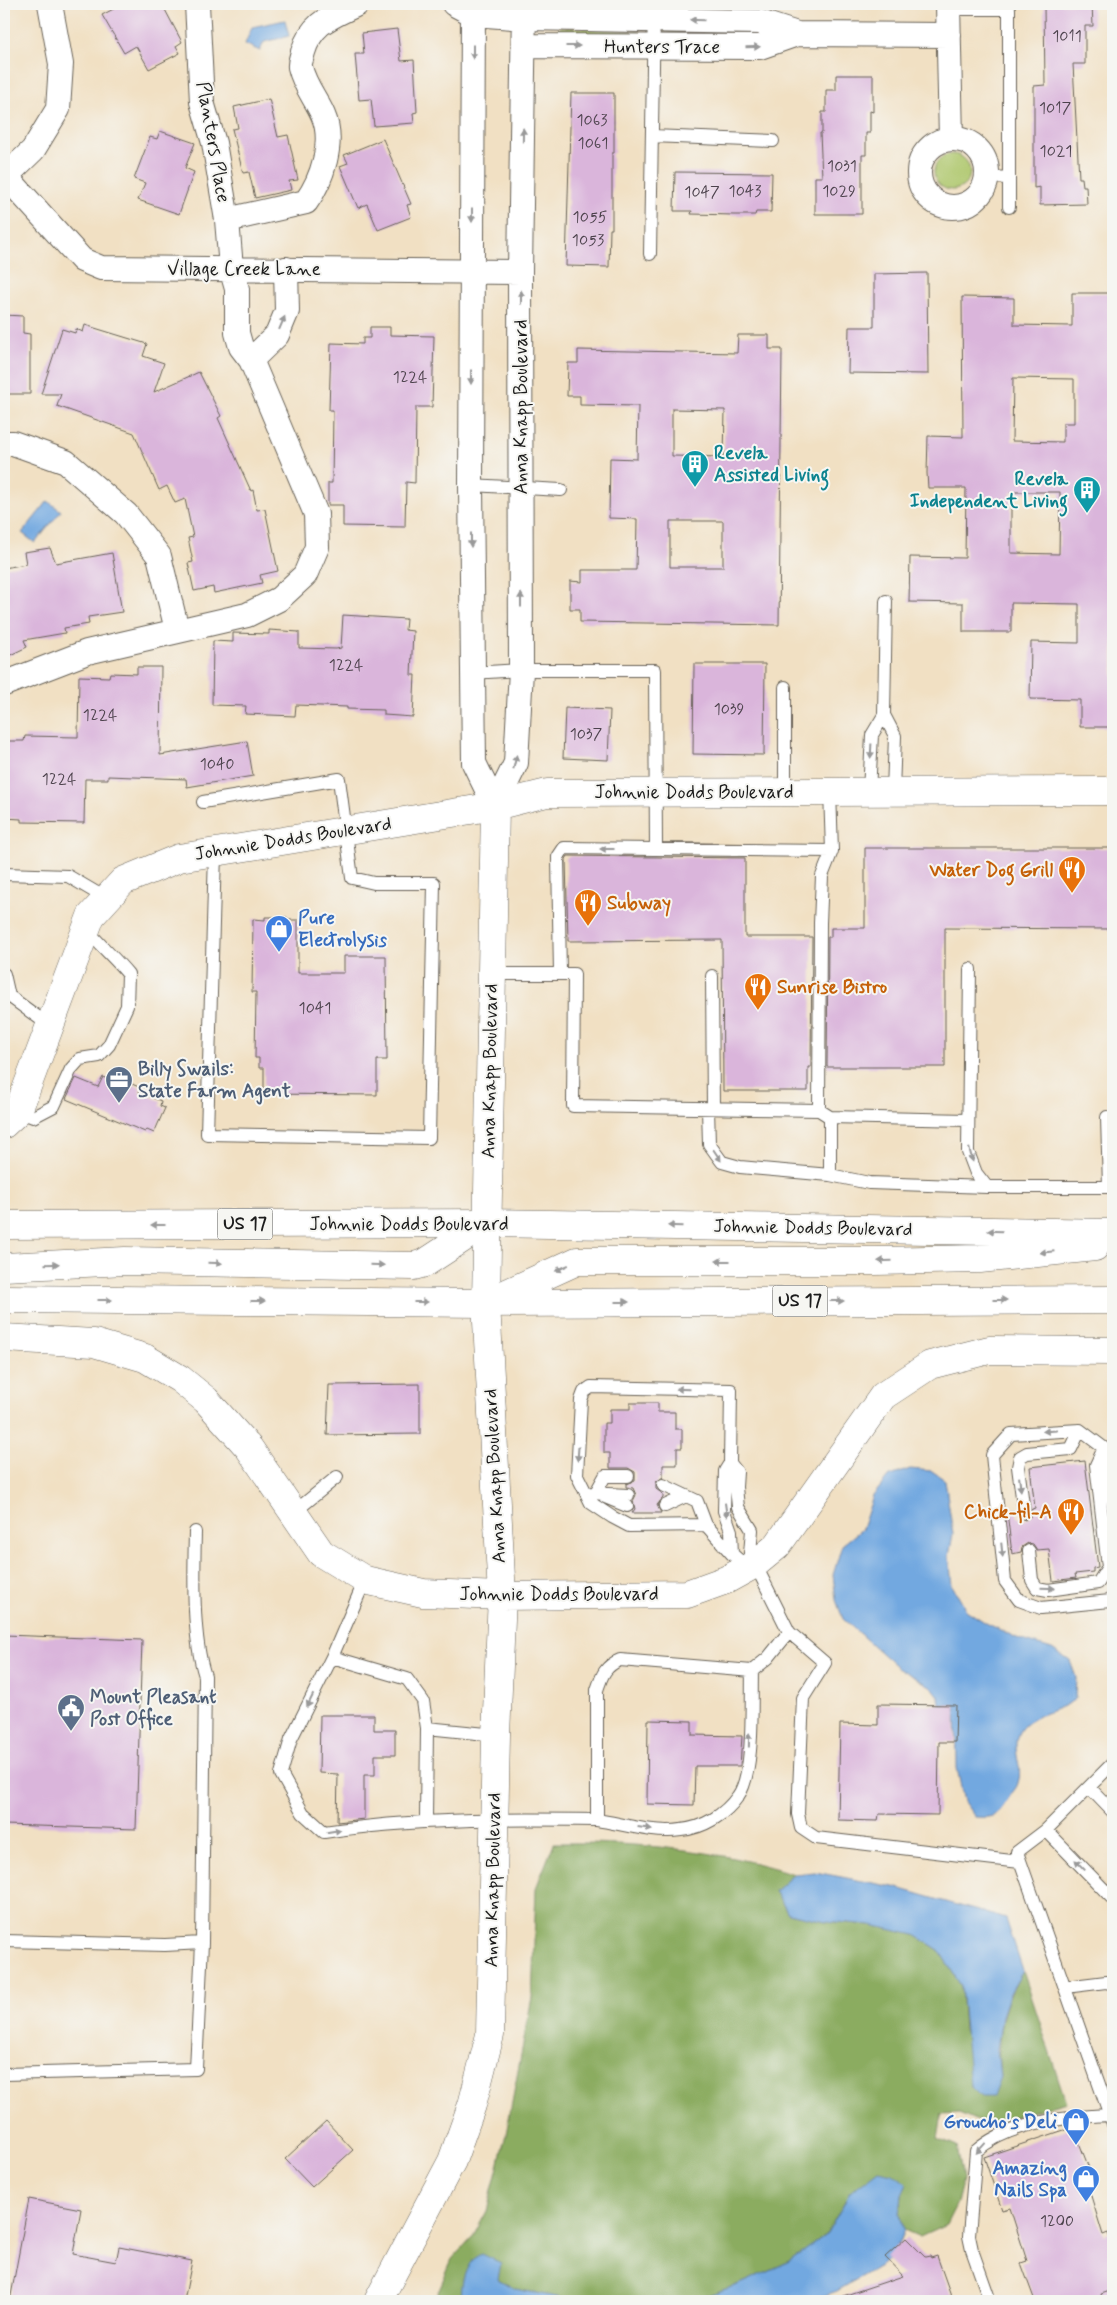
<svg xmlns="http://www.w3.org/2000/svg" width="1117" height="2305" font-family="Mynerve,sans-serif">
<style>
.green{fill:#afc76d;stroke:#667244}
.forest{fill:#8bac60;stroke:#54643e}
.water{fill:#72a8e0;stroke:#47627e}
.building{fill:#dab5db;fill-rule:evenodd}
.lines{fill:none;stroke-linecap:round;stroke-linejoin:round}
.lane-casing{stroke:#676156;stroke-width:14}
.street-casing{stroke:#676156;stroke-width:26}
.secondary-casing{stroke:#676156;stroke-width:29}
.highway-casing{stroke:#676156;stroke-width:29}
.lane{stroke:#fff;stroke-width:12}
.street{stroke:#fff;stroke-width:24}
.secondary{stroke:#fff;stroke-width:28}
.highway{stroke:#fff;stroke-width:28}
.oneway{fill:#999}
.labels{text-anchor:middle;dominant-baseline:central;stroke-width:4;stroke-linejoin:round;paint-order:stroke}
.number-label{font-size:16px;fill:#4c424c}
.shield{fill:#f6f6f2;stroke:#5d5d5c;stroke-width:1}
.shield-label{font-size:18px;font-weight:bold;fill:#1c1c1c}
.street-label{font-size:19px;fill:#1c1c1c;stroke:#f6f6f2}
.culture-label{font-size:19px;font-weight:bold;fill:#0d838f;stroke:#f6f6f2;text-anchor:start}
.food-label{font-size:19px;font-weight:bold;fill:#c56008;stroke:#f6f6f2;text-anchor:end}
.shop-label{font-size:19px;font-weight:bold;fill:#366cbe;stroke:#f6f6f2;text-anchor:end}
.service-label{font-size:19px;font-weight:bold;fill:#4e5e75;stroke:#f6f6f2;text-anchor:start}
</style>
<rect width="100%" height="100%" fill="#f6f6f2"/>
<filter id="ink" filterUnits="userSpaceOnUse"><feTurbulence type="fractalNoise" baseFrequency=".02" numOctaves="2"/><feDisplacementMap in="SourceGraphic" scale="10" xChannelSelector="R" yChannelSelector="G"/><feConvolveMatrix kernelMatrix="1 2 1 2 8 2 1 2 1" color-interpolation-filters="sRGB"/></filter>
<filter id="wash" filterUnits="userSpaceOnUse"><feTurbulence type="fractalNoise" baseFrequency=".0096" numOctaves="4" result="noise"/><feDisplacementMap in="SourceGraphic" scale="20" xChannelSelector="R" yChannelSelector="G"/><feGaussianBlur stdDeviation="1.12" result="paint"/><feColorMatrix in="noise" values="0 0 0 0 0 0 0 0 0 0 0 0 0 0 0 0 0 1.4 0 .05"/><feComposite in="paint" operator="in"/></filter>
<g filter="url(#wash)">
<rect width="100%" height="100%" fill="#f1e0c3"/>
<path class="green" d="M561 27 640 32V36L557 35V31Z
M669 31 758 32V37L669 36Z
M934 172a18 18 0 1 1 36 0a18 18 0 1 1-36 0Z"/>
<path class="forest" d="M554 1843C634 1842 718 1849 794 1874L775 1891 788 1913 826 1921 871 1925 915 1935 939 1950 961 1986 964 2031 1000 2077C996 2035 1001 2007 1023 1971L1066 2102 987 2125 959 2113 942 2114 938 2139 957 2147 963 2179 957 2203 946 2225 920 2237 904 2230 900 2214 902 2195 850 2192 827 2234 788 2262 737 2285 697 2299 671 2301 615 2299 577 2301 515 2289 498 2279 461 2296 463 2301H434L452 2259 474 2235 487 2211 506 2134 532 1997 536 1888Z"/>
<path class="water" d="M285 20 289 36 264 42 260 51 245 44 252 27Z
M48 501 61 511 35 543 22 533Z
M910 1469 932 1471 945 1480 953 1534 949 1556 952 1585 966 1610 986 1623 1019 1639 1052 1649 1070 1661 1076 1677 1075 1699C1059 1712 1027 1714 1018 1734 1011 1750 1024 1767 1018 1783 1017 1788 1012 1792 1010 1796 999 1813 997 1819 975 1817L964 1802 957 1768 956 1705H940L939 1696 932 1687 897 1667 843 1619 836 1600 833 1575 842 1545 862 1529 873 1496 888 1477Z
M815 1872 894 1887 1006 1919 1023 1971 1010 1993 1002 2016 997 2049 1000 2077 993 2097H981L970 2086 961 1986 939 1950 915 1935 871 1925 826 1921 788 1913 775 1891 794 1874Z
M879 2170 893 2173 907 2184 902 2195 900 2214 904 2230 894 2254 884 2263 837 2291 808 2301H671L697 2299 737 2285 788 2262 827 2234 850 2192Z
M482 2254 501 2263 498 2279 515 2289 577 2301H463C459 2290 464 2270 472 2261 474 2258 479 2256 482 2254Z"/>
<g id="blocks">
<path class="building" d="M123 4H162L182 42 176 46 180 53 149 69 136 46 124 53 102 15Z
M1048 4H1092L1093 26H1085V64H1073L1079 178H1082L1083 186H1086L1087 204 1040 205V187L1034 188V86L1045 85 1044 5Z
M397 29 401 61 414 60 417 112 413 113 414 123 374 126 371 99 359 100 355 54H364L362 33Z
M836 75H873V112L870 111V133H866V155H862V214H815V177H822L820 133H822V112H826V90H836Z
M571 93H614V153H612V229H610L609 267 566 266Z
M269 99 278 137 288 135 298 180 289 181 291 190 255 198 249 172 243 173 232 129 238 128 234 107Z
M160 131 195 143 185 168 194 172 179 214 138 200 145 183 134 179 150 137 157 139Z
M383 139 411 204 407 205 411 217 378 230 367 204 358 208 340 166 348 163 344 155Z
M675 172 772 173 771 212H756L755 215H734L691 214 692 211H674Z
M927 273 928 374 848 373 849 327H874V274Z
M1072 293H1113V727H1080V700L1030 699 1031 642 1079 643V604L1011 603V632H963V603L909 602 910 557 965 558 966 488H928L927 473 928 436 963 437 962 297 1014 298V325L1072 326ZM1013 378 1074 379V423H1063V442L1012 441ZM1011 492H1060L1059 554 1011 553Z
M4 315 23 316V333L30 334V394H4Z
M85 325 147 344 143 356 164 363 154 392 199 372 221 416 218 418 251 491 253 490 257 510 265 509 278 571 260 575 262 583 214 593 213 587 194 591 188 563 193 562 188 538 193 537 185 499 175 503 167 486 159 490 134 433 57 406 61 394H41L62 329 75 333 76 329 83 332Z
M370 327H390V335L434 336 432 407H416L415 483 406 482 405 527 343 526V505H328V483H332L333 410H329L331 343 363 344V338H370Z
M738 335H769V349H782L779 625 580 622V609H570V581L582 582V570H636L637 519 609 518 610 458 637 459 638 406 580 405V396H567L568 363H578V350L737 353ZM672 409 725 410 724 457 672 456ZM670 521H723V567H670Z
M50 548 56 563 112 553 122 612 88 617 89 624 64 628 65 633 24 640 27 647 4 658V568L26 564 24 552Z
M343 615 406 619 405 630 413 631 411 675H415L413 717 384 715V710L347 709V707L296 705 295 716 245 714 246 706 212 705 213 641 233 642V633L269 634V630L299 632V648L336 649 341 648Z
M694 664H765L764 755 693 754Z
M137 667H161L160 755 247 741 253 776 187 787 186 779 108 776V779H85L84 823 21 822V819L4 818V741H24L25 736 78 737 79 676 109 677 110 673 137 674Z
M565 708 610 710 608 760 563 758Z
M865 848H1113V929L945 928V1067H827L828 937H831V928H865Z
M568 856 745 858V937H812L811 1067H808V1091H723L722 940 568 941 566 859Z
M265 917H287V920H298V973H344V956H386L387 1060H377V1095L264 1094V1068H259V1058H255L256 992H252L253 919 265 920Z
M103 1077 121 1085 123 1080 141 1088 139 1092 161 1101 160 1106 165 1108 154 1133 147 1130 145 1132 66 1099 76 1078 98 1087Z
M420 1384V1434L327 1435 329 1385Z
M630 1403H658V1412H675V1429H682V1448H677V1465H663V1477L656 1482V1489L663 1494V1498L657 1505 661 1513H632L635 1509 633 1501 636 1495 633 1488 626 1487V1484L635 1480V1472L628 1468H610V1453H604V1423H610V1409H630Z
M1085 1461 1098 1567 1093 1568V1572L1075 1574 1076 1578 1053 1581 1049 1549 1037 1550 1033 1544 1028 1543 1022 1547 1021 1552 1012 1554 1007 1512 1016 1511 1018 1517 1025 1520 1031 1516 1032 1509 1035 1508 1030 1467Z
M4 1635 142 1640 136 1829 4 1825Z
M878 1704 956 1705 955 1742H939L938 1815 879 1814 878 1821 838 1820 840 1724 878 1725Z
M320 1715H374V1730H395V1755H375V1775H364V1819L337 1822 338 1774 319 1773Z
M648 1720 692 1721V1735L742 1736 740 1766H695L694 1805 647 1804Z
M326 2121 353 2150 312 2187 285 2159Z
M1073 2127 1094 2181 1087 2183 1103 2235 1108 2233 1113 2247V2290L1101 2294 1102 2298 1092 2301H1035L1021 2263 1027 2261 1010 2208 1002 2210 984 2157Z
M29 2199 81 2209 73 2254 116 2262 119 2247 192 2261 184 2301H10Z
M906 2238 925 2257 930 2256 931 2258 937 2256 953 2301H837V2298L903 2276 885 2257Z"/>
</g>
</g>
<g filter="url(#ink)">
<use href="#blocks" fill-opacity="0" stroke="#676156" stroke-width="1"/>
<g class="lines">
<defs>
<path id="lane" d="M948 9H1009V207
M652 136 773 141
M987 178 1009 177
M650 254 654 4
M471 485 561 490
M886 601 884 715 895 736 893 791
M472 673 521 670H655L656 849
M830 791 832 851 822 876 820 923 819 1110 830 1117V1175L869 1183 987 1187H1113
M869 791 872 735 884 715
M785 792V687
M203 802 339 779 352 878 374 883H434L429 1138 207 1134 215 853
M4 874 68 876 107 899
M970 969 968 1152 976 1173 987 1187
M4 974 9 996 50 1026
M491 974H574L573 1106 819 1110
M560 974 558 857 564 848 832 851
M712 976 713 1108
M708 1108 709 1144 722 1162 740 1167 830 1175
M18 1111 33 1117 54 1106 71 1069 80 1059 99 1056 109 1045 127 1006 128 974C115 958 99 945 86 928
M830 1117 968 1120
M1107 1117 1109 1187
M730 1463 737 1472 736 1487 738 1507 752 1530 749 1565
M663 1485 697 1501 706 1525
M588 1493 628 1495
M595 1494 605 1476H628
M605 1497 627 1506
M1113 1505 1104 1448 1080 1430 1011 1434 992 1455 1005 1581 1019 1600 1041 1608 1110 1601 1113 1596
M665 1506 686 1496
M1024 1512 1018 1467 1020 1457 1027 1453 1071 1449 1080 1430
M293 1513 337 1477
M1029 1551 1032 1580 1037 1588 1048 1590 1098 1583 1108 1567 1096 1465 1104 1448
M732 1554 706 1525 629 1526 612 1517 591 1503 577 1475 581 1400 584 1392 591 1387 731 1390 730 1463 725 1471 724 1511 731 1531 732 1554 748 1568
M365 1580 332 1657 407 1679 423 1701 427 1728 496 1735
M789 1632 825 1663 803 1698 798 1814 801 1828 816 1838 1020 1862
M332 1657 291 1739 281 1774 303 1813 324 1832C415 1818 505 1819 597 1820V1690C602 1675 605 1666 620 1660L752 1671 768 1658 789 1632 755 1564
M1113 1763 1046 1830 1017 1852 1113 2124
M1089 1787 1113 1812
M426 1820 427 1728
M597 1820C623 1824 654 1834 681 1830 703 1828 725 1815 738 1796 755 1773 751 1701 752 1671
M1046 1830 1113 1899
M4 1941 165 1945 202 1943 205 1676C192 1637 194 1573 195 1532
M1065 1987 1106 1982 1113 1984
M4 2074 196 2069 202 1943
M990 2301 972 2250 969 2236 976 2151C1010 2121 1067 2117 1110 2115"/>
<path id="street" d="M454 4 473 14 525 18 760 22 797 34 949 35
M473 4 471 485 474 763 495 806
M948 4 951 139
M525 46 760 47 797 34
M919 173a34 34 0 1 1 68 0a34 34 0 1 1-68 0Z
M4 174 82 260 101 268 520 272
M6 176 33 150 58 109 61 64 50 4
M227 220 306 202C322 180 335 142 323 115 316 99 304 85 300 67 299 63 302 57 303 52 312 22 331 17 357 4
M251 360 277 335 287 311 286 269
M4 443H13L66 462 126 514 159 556 177 630
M4 684 87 652 247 615 279 599 305 575 317 547 316 514 251 360 241 347 237 333V289L231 268 227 220 214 143 202 102 197 4
M495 806 516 763 521 670 520 272 524 4"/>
<path id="secondary" d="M4 1124 18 1111 91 916 123 881 179 858 495 806 547 793 1113 791
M4 1338 94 1343 145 1358 180 1379 206 1400 249 1448 321 1553 365 1580 423 1593 502 1596 687 1594 726 1580 755 1564 777 1546 883 1396 930 1365 989 1350 1113 1351
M378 2301 452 2161 472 2105 490 2035 496 1735 502 1596 486 1303 495 806"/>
<path id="highway" d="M4 1225 486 1223 1113 1233
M4 1267 125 1261 414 1266 425 1263 486 1223
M4 1299 486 1303 1113 1300
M494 1299 577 1261H875L980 1259 1095 1247"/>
</defs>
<use href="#lane" class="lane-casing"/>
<use href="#street" class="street-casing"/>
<use href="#secondary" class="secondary-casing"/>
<use href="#highway" class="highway-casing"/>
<use href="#lane" class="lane"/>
<use href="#street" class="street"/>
<use href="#secondary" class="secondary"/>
<use href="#highway" class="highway"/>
</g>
<defs><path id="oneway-solid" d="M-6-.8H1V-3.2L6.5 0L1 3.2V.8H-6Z" transform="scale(1.25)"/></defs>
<g class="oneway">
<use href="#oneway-solid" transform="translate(697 20) rotate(-179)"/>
<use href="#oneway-solid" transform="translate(573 46)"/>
<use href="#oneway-solid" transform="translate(753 47) rotate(-2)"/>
<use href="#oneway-solid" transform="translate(473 52) rotate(90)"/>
<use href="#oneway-solid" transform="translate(523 135) rotate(-89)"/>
<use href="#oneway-solid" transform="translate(472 215) rotate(90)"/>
<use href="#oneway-solid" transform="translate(521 297) rotate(-90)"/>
<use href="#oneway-solid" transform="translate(282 323) rotate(-67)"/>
<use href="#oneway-solid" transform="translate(471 377) rotate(90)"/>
<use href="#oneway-solid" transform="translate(471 540) rotate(90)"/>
<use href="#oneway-solid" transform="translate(521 600) rotate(-90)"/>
<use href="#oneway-solid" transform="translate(871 751) rotate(93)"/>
<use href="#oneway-solid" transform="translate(515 762) rotate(-77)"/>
<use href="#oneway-solid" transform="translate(607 849) rotate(-180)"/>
<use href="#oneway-solid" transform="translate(717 1155) rotate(56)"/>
<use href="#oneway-solid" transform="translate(971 1155) rotate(75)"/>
<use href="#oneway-solid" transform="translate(158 1225) rotate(180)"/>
<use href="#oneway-solid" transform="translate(675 1226) rotate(-179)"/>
<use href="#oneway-solid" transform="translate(995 1231) rotate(-179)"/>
<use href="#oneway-solid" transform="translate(1047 1252) rotate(174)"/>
<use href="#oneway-solid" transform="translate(723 1261) rotate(-180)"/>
<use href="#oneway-solid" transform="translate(885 1261) rotate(179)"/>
<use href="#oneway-solid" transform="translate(215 1263) rotate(1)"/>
<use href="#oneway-solid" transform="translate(52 1264) rotate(-2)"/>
<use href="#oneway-solid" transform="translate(377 1265) rotate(1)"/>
<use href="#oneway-solid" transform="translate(562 1268) rotate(155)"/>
<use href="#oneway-solid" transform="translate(105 1300)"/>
<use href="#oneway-solid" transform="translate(1000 1300)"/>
<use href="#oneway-solid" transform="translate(258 1301)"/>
<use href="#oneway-solid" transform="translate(837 1301)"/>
<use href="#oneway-solid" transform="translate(421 1302)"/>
<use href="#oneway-solid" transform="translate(622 1302)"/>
<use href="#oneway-solid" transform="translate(683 1389) rotate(-179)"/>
<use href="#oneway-solid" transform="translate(1050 1431) rotate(176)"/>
<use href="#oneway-solid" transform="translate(578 1454) rotate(94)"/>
<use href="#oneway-solid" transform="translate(1020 1484) rotate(83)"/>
<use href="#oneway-solid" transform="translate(726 1510) rotate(82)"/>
<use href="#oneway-solid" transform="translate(1002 1550) rotate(84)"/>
<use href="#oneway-solid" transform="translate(1048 1588) rotate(2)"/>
<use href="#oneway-solid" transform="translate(310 1701) rotate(116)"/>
<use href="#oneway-solid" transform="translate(749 1740) rotate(-89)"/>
<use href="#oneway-solid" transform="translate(645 1828) rotate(8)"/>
<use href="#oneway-solid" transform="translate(334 1831) rotate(-9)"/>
<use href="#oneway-solid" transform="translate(1080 1865) rotate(-134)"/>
<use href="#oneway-solid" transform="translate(981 2148) rotate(132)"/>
</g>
</g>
<defs>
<symbol id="building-pin" viewBox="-11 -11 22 30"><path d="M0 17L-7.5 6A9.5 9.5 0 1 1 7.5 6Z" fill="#0f9aa8" stroke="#f6f6f2"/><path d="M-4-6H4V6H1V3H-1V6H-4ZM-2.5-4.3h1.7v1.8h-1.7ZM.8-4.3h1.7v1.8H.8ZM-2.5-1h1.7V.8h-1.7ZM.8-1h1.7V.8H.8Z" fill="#fff"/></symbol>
<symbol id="restaurant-pin" viewBox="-11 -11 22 30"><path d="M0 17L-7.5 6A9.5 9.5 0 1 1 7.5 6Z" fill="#e8710a" stroke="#f6f6f2"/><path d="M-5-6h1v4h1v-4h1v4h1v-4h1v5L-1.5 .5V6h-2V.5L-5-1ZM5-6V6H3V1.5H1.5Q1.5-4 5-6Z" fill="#fff"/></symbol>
<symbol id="shop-pin" viewBox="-11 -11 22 30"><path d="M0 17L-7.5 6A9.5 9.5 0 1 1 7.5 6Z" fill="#3f7fe0" stroke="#f6f6f2"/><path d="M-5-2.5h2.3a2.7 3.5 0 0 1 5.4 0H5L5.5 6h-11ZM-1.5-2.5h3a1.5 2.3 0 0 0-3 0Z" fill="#fff"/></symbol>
<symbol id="office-pin" viewBox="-11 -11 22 30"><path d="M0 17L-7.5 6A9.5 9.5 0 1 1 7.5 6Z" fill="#5c6f8a" stroke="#f6f6f2"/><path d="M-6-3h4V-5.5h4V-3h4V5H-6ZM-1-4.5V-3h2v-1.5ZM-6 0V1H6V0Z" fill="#fff"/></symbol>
<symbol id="civic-pin" viewBox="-11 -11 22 30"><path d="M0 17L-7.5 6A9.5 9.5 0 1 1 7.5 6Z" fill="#5c6f8a" stroke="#f6f6f2"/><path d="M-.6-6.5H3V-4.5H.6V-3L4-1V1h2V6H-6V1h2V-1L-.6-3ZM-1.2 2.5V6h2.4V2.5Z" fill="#fff"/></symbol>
</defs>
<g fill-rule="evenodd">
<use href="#building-pin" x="679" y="448" width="32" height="43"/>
<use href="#building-pin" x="1071" y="474" width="32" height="43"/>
<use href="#restaurant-pin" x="1056" y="854" width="32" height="43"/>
<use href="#restaurant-pin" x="572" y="887" width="32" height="43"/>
<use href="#shop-pin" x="263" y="913" width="32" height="43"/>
<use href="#restaurant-pin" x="742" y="971" width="32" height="43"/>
<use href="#office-pin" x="103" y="1064" width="32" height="43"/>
<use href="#restaurant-pin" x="1055" y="1496" width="32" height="43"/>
<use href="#civic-pin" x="55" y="1692" width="32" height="43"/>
<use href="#shop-pin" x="1060" y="2106" width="32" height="43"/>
<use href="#shop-pin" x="1070" y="2163" width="32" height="43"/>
</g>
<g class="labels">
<g class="number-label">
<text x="1067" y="36">1011</text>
<text x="1055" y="108">1017</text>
<text x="592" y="120">1063</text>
<text x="593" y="143">1061</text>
<text x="1056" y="151">1021</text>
<text x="842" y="166">1031</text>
<text x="745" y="191">1043</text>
<text x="839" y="191">1029</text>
<text x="702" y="192">1047</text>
<text x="590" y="217">1055</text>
<text x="588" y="240">1053</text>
<text x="410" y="377">1224</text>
<text x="346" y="665">1224</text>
<text x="729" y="709">1039</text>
<text x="100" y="715">1224</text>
<text x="586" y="734">1037</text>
<text x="217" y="764">1040</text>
<text x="59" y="779">1224</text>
<text x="315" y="1008">1041</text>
<text x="1057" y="2221">1200</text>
</g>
<g class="shield">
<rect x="217.5" y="1208.5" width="55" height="31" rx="4"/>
<rect x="772.5" y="1285.5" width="55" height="31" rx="4"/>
</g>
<g class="shield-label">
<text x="245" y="1224">US 17</text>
<text x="800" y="1301">US 17</text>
</g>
<g class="street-label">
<text x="662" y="47">Hunters Trace</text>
<text transform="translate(213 142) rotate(80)">Planters Place</text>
<text x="244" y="269">Village Creek Lane</text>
<text transform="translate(521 407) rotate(-90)">Anna Knapp Boulevard</text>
<text x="694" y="792">Johnnie Dodds Boulevard</text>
<text transform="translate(293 839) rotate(-9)">Johnnie Dodds Boulevard</text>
<text transform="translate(490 1071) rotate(-89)">Anna Knapp Boulevard</text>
<text x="409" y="1224">Johnnie Dodds Boulevard</text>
<text transform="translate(813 1228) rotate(1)">Johnnie Dodds Boulevard</text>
<text transform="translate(495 1476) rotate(-93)">Anna Knapp Boulevard</text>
<text x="559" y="1594">Johnnie Dodds Boulevard</text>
<text transform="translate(493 1880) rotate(-89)">Anna Knapp Boulevard</text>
</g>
<g class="culture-label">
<text x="714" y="453">Revela<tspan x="714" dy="22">Assisted Living</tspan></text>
<text x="1068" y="479" text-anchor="end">Revela<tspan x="1068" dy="22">Independent Living</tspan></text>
</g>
<g class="food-label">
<text x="1053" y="870">Water Dog Grill</text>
<text x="607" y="903" text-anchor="start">Subway</text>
<text x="777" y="987" text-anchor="start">Sunrise Bistro</text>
<text x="1052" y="1512">Chick-fil-A</text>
</g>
<g class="shop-label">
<text x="298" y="918" text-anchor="start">Pure<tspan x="298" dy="22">Electrolysis</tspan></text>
<text x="1057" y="2122">Groucho's Deli</text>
<text x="1067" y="2168">Amazing<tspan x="1067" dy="22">Nails Spa</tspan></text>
</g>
<g class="service-label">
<text x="138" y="1069">Billy Swails:<tspan x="138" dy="22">State Farm Agent</tspan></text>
<text x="90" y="1697">Mount Pleasant<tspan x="90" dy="22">Post Office</tspan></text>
</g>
</g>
<rect width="1117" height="2305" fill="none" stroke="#f6f6f2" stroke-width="20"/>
</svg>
